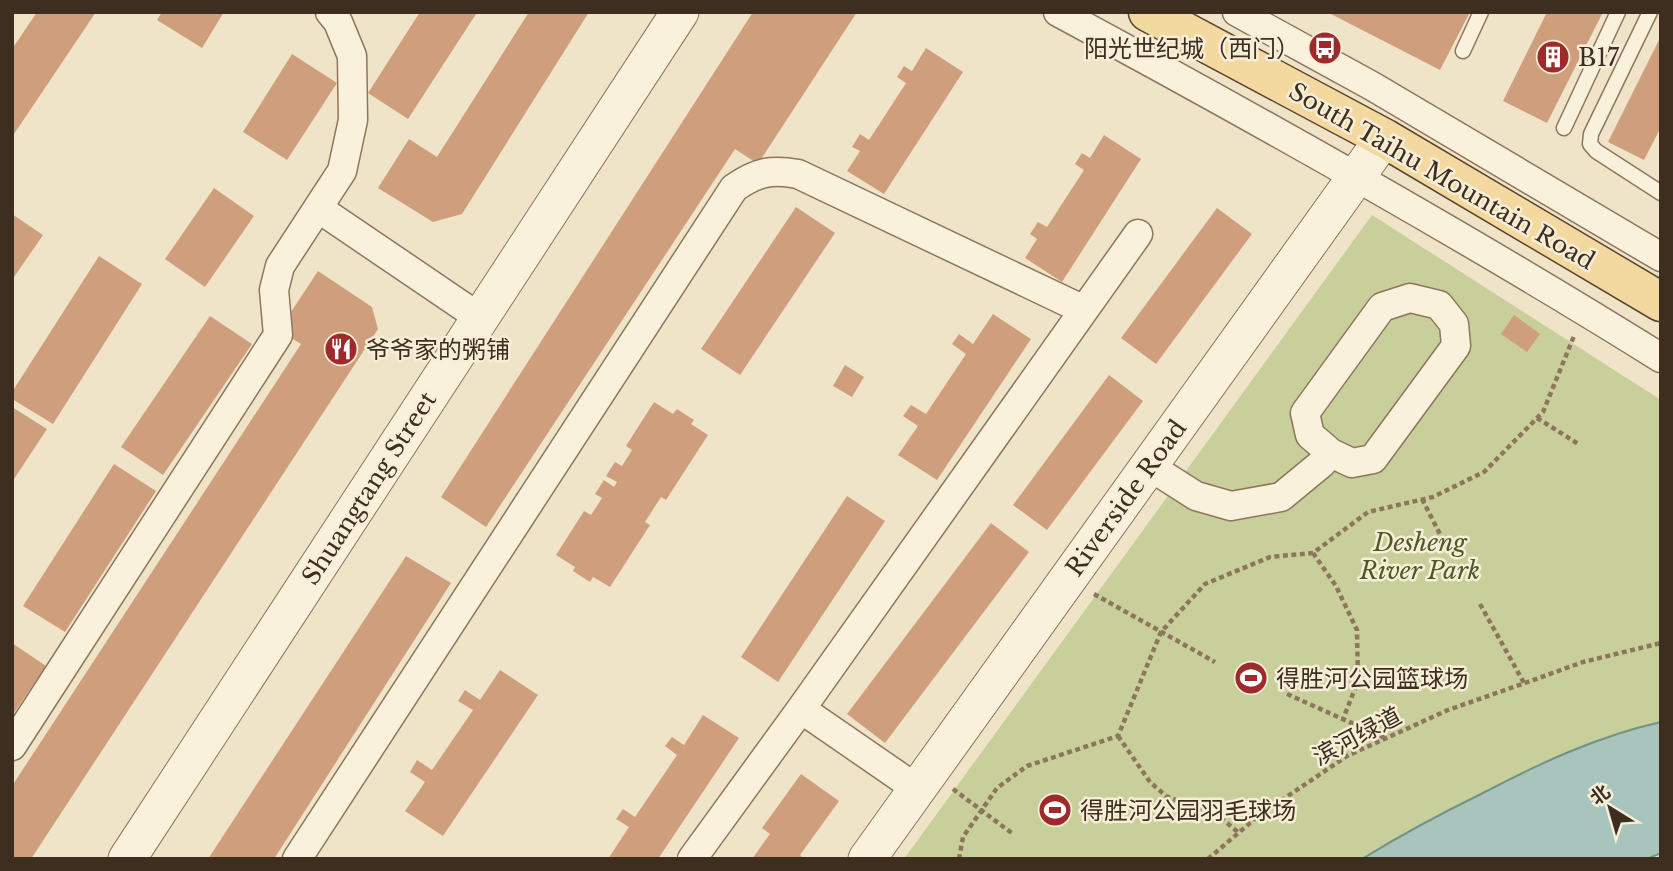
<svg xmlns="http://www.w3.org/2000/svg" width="1673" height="871" font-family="'Libre Baskerville','Noto Sans SC',serif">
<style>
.green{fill:#c9cf9b}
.water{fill:#a9c4bc;stroke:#6f938a;stroke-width:2}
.building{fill:#cf9f7d}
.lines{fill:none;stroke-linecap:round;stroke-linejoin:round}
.service-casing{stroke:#8d765c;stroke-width:17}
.minor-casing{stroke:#8d765c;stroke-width:31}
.tertiary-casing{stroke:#8d765c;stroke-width:39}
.primary-casing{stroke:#5b4430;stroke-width:41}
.path{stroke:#8d765c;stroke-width:4.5;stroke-dasharray:5 3.5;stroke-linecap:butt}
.service{stroke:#faf1dc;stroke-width:14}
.minor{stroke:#faf1dc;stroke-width:28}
.tertiary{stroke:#faf1dc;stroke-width:37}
.primary{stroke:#f3d9a0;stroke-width:38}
.labels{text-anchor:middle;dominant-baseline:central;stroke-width:5;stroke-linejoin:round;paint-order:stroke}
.poi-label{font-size:24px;fill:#3d2e20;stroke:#f7eed8;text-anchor:start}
.street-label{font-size:24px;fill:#3d2e20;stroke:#f7eed8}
.park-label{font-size:24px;font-style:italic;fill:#4d5a26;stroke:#f7eed8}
</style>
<rect width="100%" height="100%" fill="#f0e4c8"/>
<path class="green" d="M1372 215 1661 400V722C1598 736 1538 764 1481 794 1440 814 1401 835 1362 859H904Z"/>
<path class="water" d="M1661 722V853L1647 859H1362C1401 835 1440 814 1481 794 1538 764 1598 736 1661 722Z"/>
<path class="building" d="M37 12H96L12 137V49Z
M162 12H224L202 48 157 20Z
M420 12 476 14 408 119 368 93Z
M529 12H589L462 214 433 222 378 188 409 139 437 157Z
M753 12H857L758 164 735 149 486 527 441 497Z
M1327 12H1470L1440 70Z
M1547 12H1603L1547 123 1503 101Z
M1661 36V127L1644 160 1608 142Z
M926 48 963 72 884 194 847 171 860 151 852 147 860 134 869 140 906 83 897 77 904 66 912 71Z
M292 54 337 83 287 160 243 132Z
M1104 135 1141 159 1062 282 1025 258 1037 239 1030 234 1038 222 1047 227 1084 170 1075 164 1082 153 1090 158Z
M214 188 254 216 205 287 165 259Z
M796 207 835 233 740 375 701 349Z
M1217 208 1252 234 1156 364 1121 338Z
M12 214 43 235 12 280Z
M99 256 142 284 53 424 12 399V392Z
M318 271 372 307 378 329 31 859H12V786L301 344 293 339 291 312Z
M993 314 1031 339 937 480 898 455 918 426 903 416 911 405 926 414 966 354 952 344 959 334 973 344Z
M1514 315 1540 334 1527 352 1501 334Z
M210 316 252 344 163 475 121 447Z
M845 365 864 377 852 397 833 386Z
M1109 375 1143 401 1047 530 1013 505Z
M654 402 673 414 677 409 694 420 691 424 708 435 666 500 661 497 645 522 650 525 610 587 593 577 590 582 573 571 575 567 556 555 584 511 591 515 602 498 595 494 604 480 614 487 617 482 606 476 615 462 622 466 632 450 626 446Z
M12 407 47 429 12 482Z
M114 464 156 491 65 632 23 606Z
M847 496 885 521 778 682 741 657Z
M991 523 1029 552 885 743 847 714Z
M406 556 451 583 274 859H208Z
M12 643 46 666 12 716Z
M500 670 538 695 443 836 405 811 425 782 410 772 417 760 432 770 473 710 458 701 465 690 480 700Z
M703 715 739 738 658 859H608L629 827 616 819 623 809 635 817 677 755 665 746 672 737 684 745Z
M801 774 839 801 800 855 804 859H752L770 834 762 828Z"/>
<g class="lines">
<defs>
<path id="service" d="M1650 12 1591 134 1590 144 1596 151 1661 193
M1463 51 1481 12
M1564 128 1618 12"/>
<path id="minor" d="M1058 12C1262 122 1464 235 1661 358
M1237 12 1372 86 1661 257
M318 208 480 318
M1149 466 1196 496 1231 506 1281 497 1321 464 1331 453 1352 463 1373 459 1456 346 1454 324 1439 305 1410 298 1382 307 1305 413 1310 435 1331 453
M801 709 917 789
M12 746 278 335 274 290 280 266 342 171 353 120 352 56 338 22 330 12
M297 859 734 188C757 172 771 169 798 174L1084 310
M692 859 801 709 1138 234"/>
<path id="tertiary" d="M127 859 680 12
M867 859 1384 138"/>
<path id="primary" d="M1148 12 1384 138 1661 302"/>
</defs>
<use href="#service" class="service-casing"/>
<use href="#minor" class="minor-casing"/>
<use href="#tertiary" class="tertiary-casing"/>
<use href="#primary" class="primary-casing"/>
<path class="path" d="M1537 418 1580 445
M1422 499 1444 542
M1313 553 1336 586 1357 630 1358 681 1343 719
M1094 594 1215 662
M1480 604 1524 683
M1287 694 1385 738
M1118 736 1150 782 1166 796 1221 818 1239 833
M953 789 1013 834
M959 859 963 837 997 788 1027 766 1118 736 1161 632 1205 584 1270 557 1313 553 1368 512 1433 497 1484 472 1543 412 1574 336
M1208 859 1257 817 1347 756 1448 710 1525 683 1583 662 1661 643"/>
<use href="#service" class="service"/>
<use href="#minor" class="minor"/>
<use href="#tertiary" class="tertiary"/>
<use href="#primary" class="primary"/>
</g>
<defs>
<symbol id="bus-disc" viewBox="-11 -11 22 22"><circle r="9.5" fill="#9e2a2b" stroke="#f7eed8"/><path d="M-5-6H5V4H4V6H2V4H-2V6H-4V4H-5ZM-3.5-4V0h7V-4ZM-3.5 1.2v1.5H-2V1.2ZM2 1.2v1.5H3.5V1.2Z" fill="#fff"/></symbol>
<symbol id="building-disc" viewBox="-11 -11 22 22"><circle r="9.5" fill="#9e2a2b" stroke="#f7eed8"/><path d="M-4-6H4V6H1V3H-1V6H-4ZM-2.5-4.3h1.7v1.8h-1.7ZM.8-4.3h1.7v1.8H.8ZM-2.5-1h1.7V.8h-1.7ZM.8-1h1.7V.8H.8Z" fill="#fff"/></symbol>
<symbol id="restaurant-disc" viewBox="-11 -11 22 22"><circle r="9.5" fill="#9e2a2b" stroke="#f7eed8"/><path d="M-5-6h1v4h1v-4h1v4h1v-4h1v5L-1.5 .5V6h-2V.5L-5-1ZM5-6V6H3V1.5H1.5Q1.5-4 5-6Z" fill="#fff"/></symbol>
<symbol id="stadium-disc" viewBox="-11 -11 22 22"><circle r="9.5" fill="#9e2a2b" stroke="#f7eed8"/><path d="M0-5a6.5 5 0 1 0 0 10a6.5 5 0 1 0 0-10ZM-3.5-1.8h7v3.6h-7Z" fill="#fff"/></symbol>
</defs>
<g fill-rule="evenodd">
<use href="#bus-disc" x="1306" y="29" width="38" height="38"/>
<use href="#building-disc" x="1534" y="38" width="38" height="38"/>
<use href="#restaurant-disc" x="322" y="330" width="38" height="38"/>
<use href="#stadium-disc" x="1232" y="659" width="38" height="38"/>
<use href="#stadium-disc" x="1036" y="791" width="38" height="38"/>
</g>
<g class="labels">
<g class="poi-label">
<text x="1300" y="48" text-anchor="end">阳光世纪城（西门）</text>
<text x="1578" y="57">B17</text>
<text x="366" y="349">爷爷家的粥铺</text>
<text x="1276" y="678">得胜河公园篮球场</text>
<text x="1080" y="810">得胜河公园羽毛球场</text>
</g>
<g class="street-label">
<text transform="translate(1442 176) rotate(30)">South Taihu Mountain Road</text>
<text transform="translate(369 488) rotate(-57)">Shuangtang Street</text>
<text transform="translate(1126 498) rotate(-54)">Riverside Road</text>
<text transform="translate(1357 736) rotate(-28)">滨河绿道</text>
</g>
<g class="park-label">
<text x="1420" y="542">Desheng<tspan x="1420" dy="28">River Park</tspan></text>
</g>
</g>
<rect width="1673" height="871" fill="none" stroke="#3d2e20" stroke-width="28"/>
<g transform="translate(1610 808) rotate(323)" stroke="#f7eed8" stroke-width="5" paint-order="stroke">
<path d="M0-5L12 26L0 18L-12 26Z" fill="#3d2e20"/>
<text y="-10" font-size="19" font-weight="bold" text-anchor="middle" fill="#3d2e20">北</text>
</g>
</svg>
